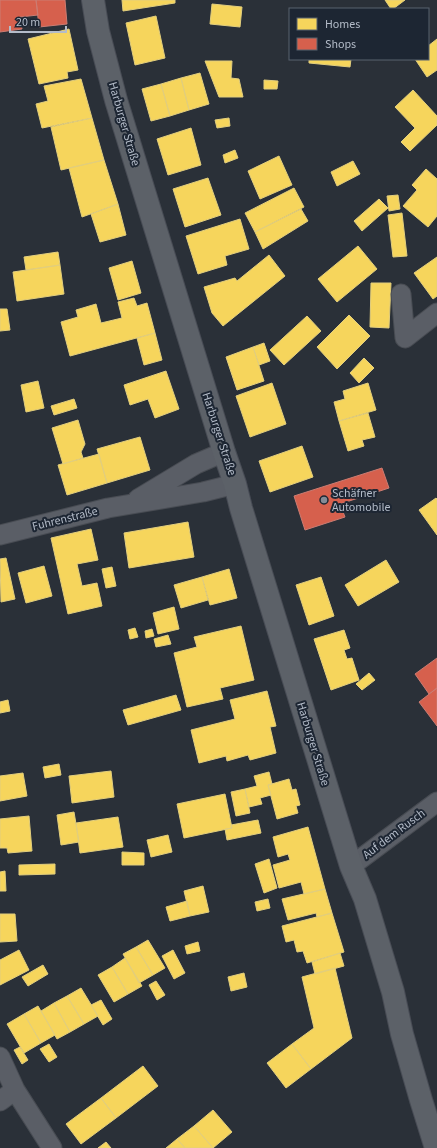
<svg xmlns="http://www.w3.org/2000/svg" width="437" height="1148" font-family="'Source Sans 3',sans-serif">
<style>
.homes{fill:#f6d55c;stroke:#e2ce7d}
.shops{fill:#d6604d;stroke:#cc7c72}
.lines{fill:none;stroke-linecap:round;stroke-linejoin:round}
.minor-casing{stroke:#484c53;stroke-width:21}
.major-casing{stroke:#484c55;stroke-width:24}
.minor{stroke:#5a5e66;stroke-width:19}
.major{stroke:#5c6168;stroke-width:22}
.poi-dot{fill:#848b96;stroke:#1d2633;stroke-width:1.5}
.labels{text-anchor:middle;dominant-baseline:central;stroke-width:4;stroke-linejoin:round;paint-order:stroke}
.street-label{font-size:12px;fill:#b4bcc9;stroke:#1d2633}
.poi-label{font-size:12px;fill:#b4bcc9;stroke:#1d2633;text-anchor:start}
</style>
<rect width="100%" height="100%" fill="#2a3038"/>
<path class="homes" d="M122 0H175V3L123 11Z
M385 0H405L393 9H391Z
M212 4 242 7 240 27 210 24Z
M156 16 165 58 135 65 126 23Z
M69 29 78 70 67 72 68 78 39 84 28 39Z
M437 39V70L427 77 415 59H428V46Z
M309 59H351L350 67 309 63Z
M205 61H232L231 78 239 79 243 97H219Z
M200 73 209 104 189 110 181 78Z
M181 78 189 110 170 116 161 84Z
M81 79 92 118 42 128 36 104 48 101 44 86Z
M264 80 278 81 277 89H264Z
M161 84 170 116 151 121 142 89Z
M413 90 437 116V125L410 151 401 142 415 128 395 107Z
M92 118 104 160 61 170 51 127Z
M229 118 230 126 217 128 215 120Z
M191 128 201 165 168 175 157 139Z
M235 150 238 158 225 163 223 155Z
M279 156 292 185 260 199 248 171Z
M104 160 118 204 82 217 69 168Z
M353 161 360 174 337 186 331 172Z
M426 169 437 179V216L428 227 403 206 417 190 412 185Z
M208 178 221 215 185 227 173 189Z
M294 188 304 207 255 232 245 213Z
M398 195 400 209 389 211 387 196Z
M379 199 388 208 362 231 354 221Z
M118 204 126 235 100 242 91 214Z
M301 209 308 221 263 249 255 232Z
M402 213 407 256 393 257 388 215Z
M240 219 249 249 225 256 227 265 198 274 186 236Z
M358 246 377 269 337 302 318 279Z
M58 252 60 265 26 270 24 257Z
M269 255 285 276 223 326 212 313 204 287 235 278 237 281Z
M437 257V296L433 299 414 273Z
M132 261 141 293 118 300 109 268Z
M60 265 64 294 17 301 13 272Z
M371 283H391L389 328 370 327Z
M134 298 137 306 147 303 155 333 70 356 61 322 78 317 76 310 96 304 101 323 122 318 118 302Z
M0 309H7L10 330 0 331Z
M349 315 370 336 337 369 317 347Z
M307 316 321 331 284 365 270 350Z
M155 333 162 360 144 365 137 338Z
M264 343 270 361 259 365 253 347Z
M253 347 264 381 237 390 226 357Z
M364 358 374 368 359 383 350 373Z
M166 371 179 409 155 418 148 399 130 405 124 385Z
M38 381 44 408 26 412 21 385Z
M272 383 286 424 250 437 236 396Z
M368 383 376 410 339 421 334 402 345 399 343 391Z
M74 399 77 408 54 415 51 406Z
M368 413 375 437 362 440 364 446 348 451 339 421Z
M78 420 85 444 81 452 83 458 63 464 52 428Z
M140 437 150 470 107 483 97 449Z
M302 446 313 477 270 492 259 461Z
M99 454 107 483 67 495 58 465Z
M436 498 437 499V535L419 510Z
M188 522 194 557 129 568 124 533Z
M91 529 98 560 77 564 82 586 97 583 102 606 68 614 51 538Z
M6 558 15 599 1 602 0 559Z
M386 560 399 582 358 606 345 585Z
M44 566 52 596 26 603 18 573Z
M112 567 116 586 106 588 102 569Z
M229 569 237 598 210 605 202 577Z
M202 577 208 600 181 608 174 585Z
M321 577 334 616 309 625 296 585Z
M174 607 179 629 158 634 153 613Z
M241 626 254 680 220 688 223 699 187 707 174 653 197 647 194 637Z
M135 628 138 637 130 639 128 630Z
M152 629 154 636 146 638 145 631Z
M344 630 350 648 344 650 347 659 352 658 359 680 331 690 314 639Z
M168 635 171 644 156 647 154 639Z
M369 673 375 680 362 690 356 684Z
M267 691 276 726 270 727 276 753 250 760 248 755 227 761 226 756 199 763 191 730 235 719 230 700Z
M176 695 181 710 128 725 123 710Z
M8 700 10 711 0 713V702Z
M59 764 61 775 45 778 43 767Z
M111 771 114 797 72 803 69 776Z
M269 772 272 784 268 785 271 795 260 798 262 804 249 807 245 789 257 786 254 776Z
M23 773 27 796 0 801V776Z
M289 779 292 790 296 789 300 805 296 806 298 813 277 819 268 785Z
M245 789 250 813 236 816 231 792Z
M225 794 232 828 184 838 177 804Z
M74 812 79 842 61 845 57 815Z
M29 816 32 851 8 853 7 848H0V819Z
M118 817 123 847 80 853 76 823Z
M258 820 261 833 227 840 225 829 232 828 231 825Z
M308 827 325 889 304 894 301 882 279 888 273 865 290 860 288 854 278 857 273 837Z
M168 835 172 852 151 857 147 840Z
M122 852 144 853V865H122Z
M269 859 277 888 264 893 255 864Z
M55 864V874L19 875V865Z
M5 871 6 891H0V872Z
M203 886 209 912 190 916 184 891Z
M325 889 332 913 317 917 316 913 288 920 282 899Z
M268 899 270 908 257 911 255 902Z
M187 901 190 916 170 921 166 907Z
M332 913 344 952 307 963 303 951 297 952 294 940 286 942 282 926Z
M0 914H15L17 941 0 942Z
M148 940 165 968 153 975 136 947Z
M198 942 200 951 187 954 185 946Z
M136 947 153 975 139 983 123 954Z
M19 950 29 970 0 985V960Z
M173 950 185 973 174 979 162 956Z
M340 953 344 966 315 974 312 962Z
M125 958 142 986 128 994 112 967Z
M43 965 48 974 28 986 22 977Z
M112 967 128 994 114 1002 98 975Z
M335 968 352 1038 311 1069 292 1044 314 1028 302 977Z
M244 973 247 987 231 991 228 977Z
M156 981 165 995 157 1000 149 985Z
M81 988 98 1016 84 1024 67 996Z
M67 996 84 1024 70 1032 54 1003Z
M101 1000 112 1019 103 1025 91 1005Z
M54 1003 70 1032 57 1039 41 1011Z
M38 1006 55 1035 41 1043 24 1014Z
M24 1014 41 1043 24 1053 7 1024Z
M49 1044 57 1057 49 1062 40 1049Z
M292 1044 311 1069 286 1088 267 1063Z
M20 1047 28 1060 22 1064 14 1050Z
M143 1066 158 1086 116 1118 101 1098Z
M101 1098 116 1118 81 1144 66 1124Z
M213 1110 232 1132 213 1148 194 1126Z
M194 1126 213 1148H185L177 1139Z
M177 1139 185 1148H166Z
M106 1142 111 1148H98Z"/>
<path class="shops" d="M0 0H36L38 15 20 17 22 29 0 32Z
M36 0H65L67 24 39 27Z
M382 468 389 488 340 504 345 517 305 530 294 496Z
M437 658V688L429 694 415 674Z
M437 688V726L419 702Z"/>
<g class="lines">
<defs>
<path id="minor" d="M401 294 405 338 437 313
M138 499 196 464 224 452
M0 535 108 508 203 492 235 484
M351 866 437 802
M0 1057 15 1090 52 1148
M0 1101 15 1090"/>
<path id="major" d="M93 0 98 31 116 100 224 452 235 484 241 508 351 866 365 899 393 992 402 1034 421 1100 436 1148"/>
</defs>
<use href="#minor" class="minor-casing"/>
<use href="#major" class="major-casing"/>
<use href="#minor" class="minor"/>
<use href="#major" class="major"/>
</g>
<circle class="poi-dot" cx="324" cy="500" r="4"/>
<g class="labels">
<g class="street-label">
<text transform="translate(124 124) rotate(74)">Harburger Straße</text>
<text transform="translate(219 434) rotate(72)">Harburger Straße</text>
<text transform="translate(65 519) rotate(-14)">Fuhrenstraße</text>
<text transform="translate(313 744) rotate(73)">Harburger Straße</text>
<text transform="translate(394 834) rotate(-37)">Auf dem Rusch</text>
</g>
<g class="poi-label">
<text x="332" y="493">Schäfner<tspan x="332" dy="14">Automobile</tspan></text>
</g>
</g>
<rect x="289" y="8" width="140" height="52" fill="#1d2633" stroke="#59626f"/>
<rect x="297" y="18" width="20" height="12" fill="#f6d55c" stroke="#59626f"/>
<text x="325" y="28" font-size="12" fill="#b4bcc9">Homes</text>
<rect x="297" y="38" width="20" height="12" fill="#d6604d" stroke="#59626f"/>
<text x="325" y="48" font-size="12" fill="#b4bcc9">Shops</text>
<path d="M10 26v6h56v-6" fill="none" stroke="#b4bcc9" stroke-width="2"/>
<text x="16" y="26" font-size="12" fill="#b4bcc9" stroke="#1d2633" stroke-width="3" paint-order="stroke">20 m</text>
</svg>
